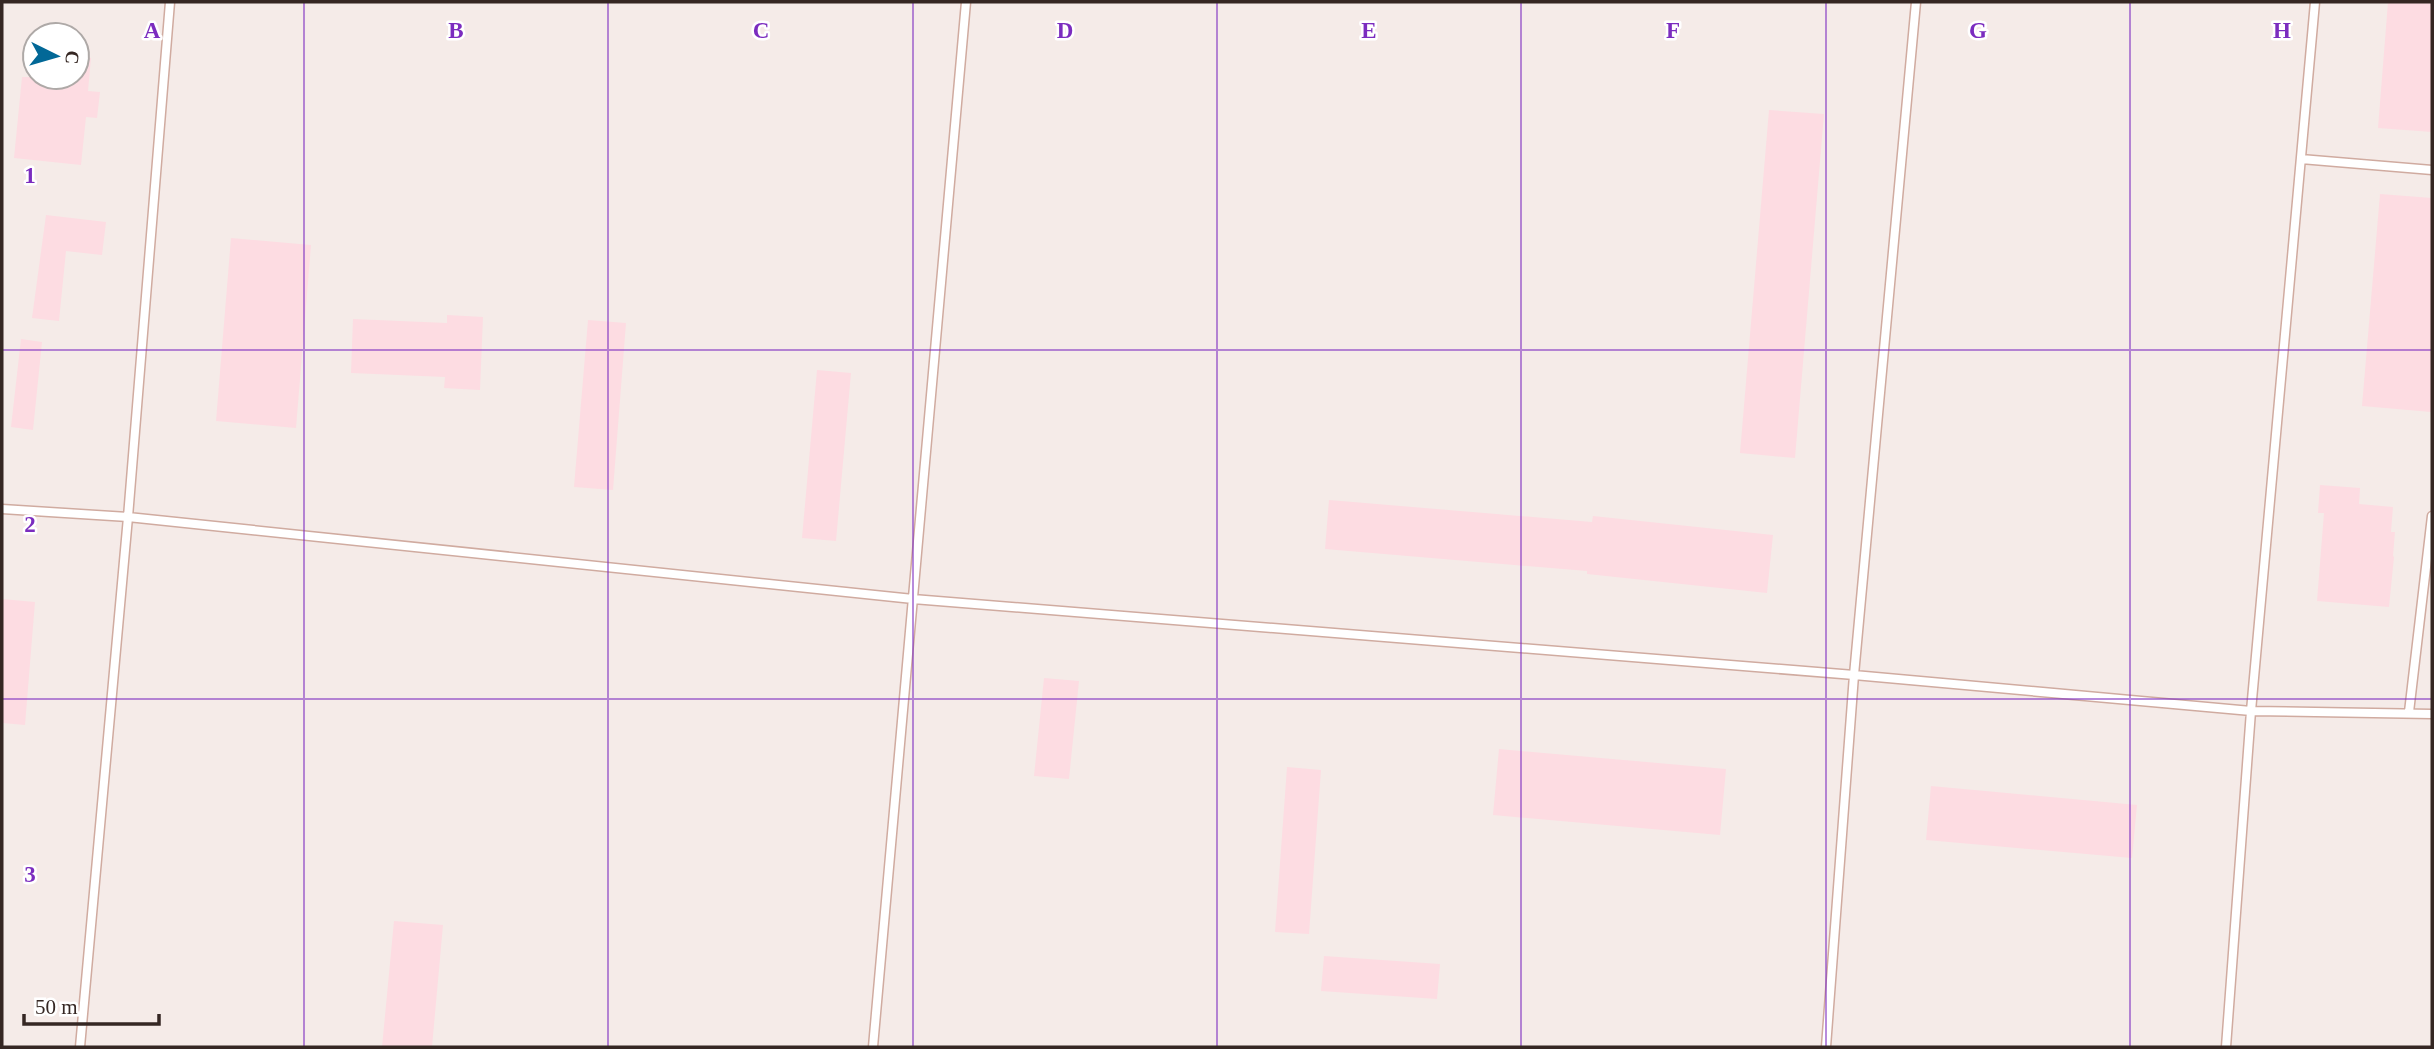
<svg xmlns="http://www.w3.org/2000/svg" width="2434" height="1049" font-family="'Times New Roman',serif">
<style>
.built{fill:#f5ebe8;fill-rule:evenodd}
.building{fill:#fddce2}
.lines{fill:none;stroke-linecap:round;stroke-linejoin:round}
.lane-casing{stroke:#d0aba0;stroke-width:11}
.lane{stroke:#fff;stroke-width:8}
.grid{fill:none;stroke:#7b2cbf;stroke-width:2;stroke-opacity:0.55}
.grid-label{font-size:23px;text-anchor:middle;font-weight:bold;fill:#7b2cbf;stroke:#fff;stroke-width:5;stroke-linejoin:round;paint-order:stroke}
</style>
<rect width="100%" height="100%" fill="#fafafa"/>
<path class="built" d="M2 2H2432V1047H2ZM35 35H77V77H35Z"/>
<path class="building" d="M2388 2H2432V132L2378 128Z
M77 57 91 58 88 91 100 92 97 118 86 117 81 165 14 158 22 77H77Z
M1769 110 1824 114 1795 458 1740 453Z
M2380 194 2432 198 2431 412 2362 406Z
M46 215 106 222 102 255 66 251 59 321 32 318Z
M231 238 311 245 296 428 216 421Z
M447 315 483 317 480 390 444 388 445 377 351 373 353 319 447 323Z
M588 320 626 323 613 490 574 487Z
M21 339 42 342 33 430 11 427Z
M817 370 851 373 836 541 802 538Z
M2320 485 2360 488 2359 504 2393 507 2391 532H2395L2393 556 2394 557 2389 607 2317 601 2324 513H2318Z
M1329 500 1592 522 1593 516 1773 535 1767 593 1587 574V571L1325 549Z
M2 599 35 602 25 725 2 723Z
M1044 678 1079 681 1069 779 1034 776Z
M1499 749 1726 769 1720 835 1493 815Z
M1287 767 1321 770 1309 934 1275 932Z
M1931 786 2137 805 2132 858 1926 840Z
M394 921 443 925 432 1047H382Z
M1324 956 1440 964 1437 999 1321 991Z"/>
<g class="lines">
<defs>
<path id="lane" d="M2301 159 2432 170
M2 509 128 517 913 599 1854 675 2251 711 2432 714
M2409 712 2432 516
M80 1047 128 517 170 2
M873 1047 966 2
M1826 1047 1854 675 1916 2
M2226 1047 2251 711 2315 2"/>
</defs>
<use href="#lane" class="lane-casing"/>
<use href="#lane" class="lane"/>
</g>
<path class="grid" d="M304 2V1047M608 2V1047M913 2V1047M1217 2V1047M1521 2V1047M1826 2V1047M2130 2V1047M2 350H2432M2 699H2432"/>
<g class="grid-label">
<text x="152" y="38">A</text>
<text x="456" y="38">B</text>
<text x="761" y="38">C</text>
<text x="1065" y="38">D</text>
<text x="1369" y="38">E</text>
<text x="1673" y="38">F</text>
<text x="1978" y="38">G</text>
<text x="2282" y="38">H</text>
<text x="30" y="183">1</text>
<text x="30" y="532">2</text>
<text x="30" y="882">3</text>
</g>
<rect width="2434" height="1049" fill="none" stroke="#352723" stroke-width="7"/>
<g transform="translate(56 56) rotate(95)"><circle r="33" fill="#ffffff" stroke="#aea9a7" stroke-width="2"/>
<path d="M0-5L12 26L0 18L-12 26Z" fill="#026897"/>
<text y="-10" font-size="19" font-weight="bold" text-anchor="middle" fill="#352723">С</text>
</g>
<path d="M24 1014v10h135v-10" fill="none" stroke="#352723" stroke-width="3.5"/>
<text x="35" y="1014" font-size="21" fill="#352723" stroke="#ffffff" stroke-width="5" paint-order="stroke">50 m</text>
</svg>
